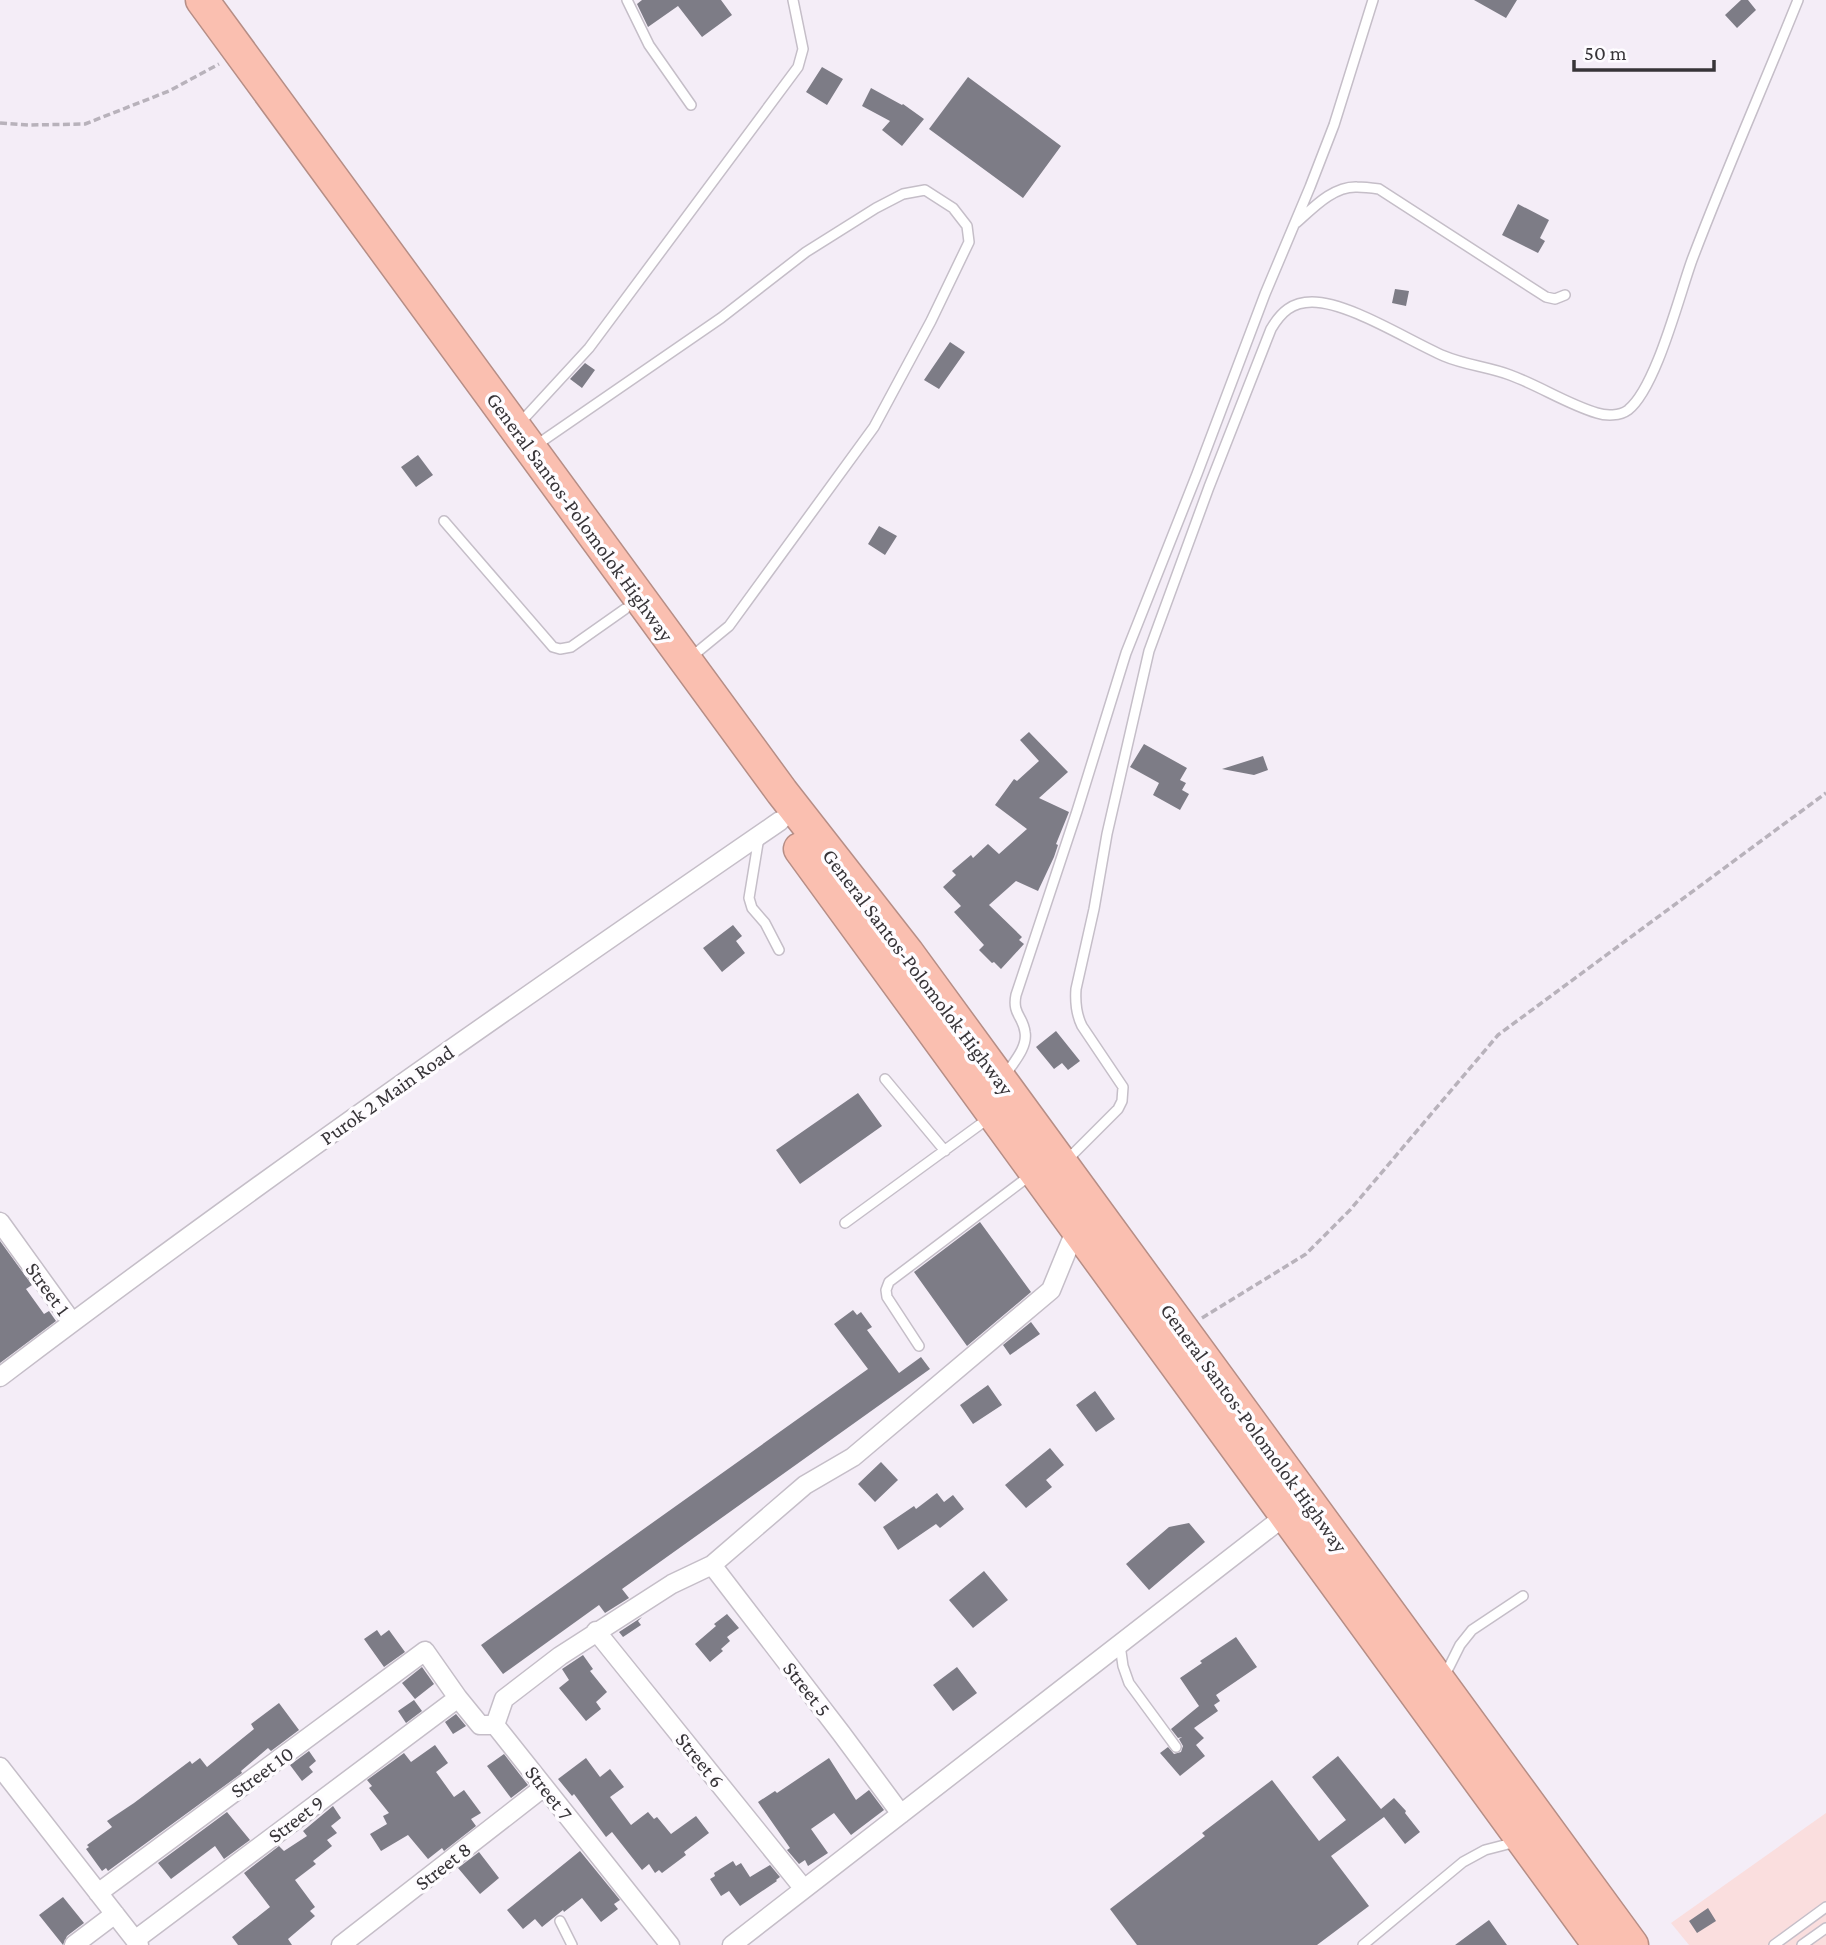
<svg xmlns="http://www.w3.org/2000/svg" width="1826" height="1945" font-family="'Crimson Pro',serif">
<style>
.industrial{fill:#fadede}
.building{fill:#7d7c86}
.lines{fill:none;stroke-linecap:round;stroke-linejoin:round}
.lane-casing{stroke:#c5bec8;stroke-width:12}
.street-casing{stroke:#c5bec8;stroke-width:21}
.highway-casing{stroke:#b68e86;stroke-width:35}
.path{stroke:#b8b2bb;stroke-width:3.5;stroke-dasharray:7 3.5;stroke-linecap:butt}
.lane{stroke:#fff;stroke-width:9}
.street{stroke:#fff;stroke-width:18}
.highway{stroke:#fabfb0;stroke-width:32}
.labels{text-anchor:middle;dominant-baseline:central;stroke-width:7;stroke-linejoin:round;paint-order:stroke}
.street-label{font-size:21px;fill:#373438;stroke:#fefcff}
</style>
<rect width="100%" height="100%" fill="#f4edf7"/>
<path class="industrial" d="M1826 1813V1945H1689L1671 1923Z"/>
<path class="building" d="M642 0H721L732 15 702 37 678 6 648 27 637 4Z
M1474 0H1517L1506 18Z
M1741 0H1748L1756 10 1737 28 1725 15Z
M822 67 843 79 827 105 806 92Z
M968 77 1061 146 1023 198 929 129Z
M871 88 902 105 903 104 924 119 902 146 882 130 890 121 862 106Z
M1518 204 1549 220 1540 238 1545 241 1538 253 1502 235Z
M1395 289 1409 291 1406 306 1392 303Z
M950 342 965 352 939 389 924 380Z
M585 363 595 370 582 388 570 379Z
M418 455 433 475 416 487 401 467Z
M879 526 897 536 885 555 868 544Z
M1029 732 1068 772 1039 798 1069 812 1056 844 1058 845 1054 857 1038 891 1016 881 989 905 1022 937 1019 940 1024 944 1001 969 994 962 992 963 979 950 984 945 954 912 961 906 943 887 956 875 952 871 971 855 973 858 988 844 999 854 1027 829 995 805 1014 779 1017 781 1039 761 1020 740Z
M1144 744 1187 768 1180 780 1186 783 1182 790 1189 794 1180 810 1153 795 1159 783 1130 767Z
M1263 756 1268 770 1254 775 1222 769Z
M733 925 742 936 736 941 745 953 722 972 703 948Z
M1056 1031 1080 1061 1068 1070 1062 1063 1054 1069 1036 1047Z
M858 1093 882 1126 800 1184 776 1150Z
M980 1222 1031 1292 967 1346 914 1272Z
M0 1241 32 1285 26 1289 44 1314 49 1311 56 1321 0 1363Z
M853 1310 857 1315 861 1312 872 1327 867 1330 899 1373 921 1357 930 1369 622 1589 629 1598 605 1613 599 1605 503 1674 481 1645 868 1369 834 1324Z
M1031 1322 1040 1334 1010 1355 1003 1345Z
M988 1385 1002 1405 973 1424 960 1405Z
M1095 1391 1115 1419 1096 1432 1076 1405Z
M1050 1448 1064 1465 1046 1480 1052 1487 1026 1508 1005 1485Z
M881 1462 898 1480 875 1502 858 1484Z
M937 1493 944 1502 953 1495 964 1509 940 1528 936 1524 898 1550 883 1527 914 1506 916 1509Z
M1189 1523 1205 1542 1149 1590 1126 1564 1169 1527Z
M984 1571 1008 1600 973 1628 949 1600Z
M727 1614 739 1628 727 1637 730 1641 721 1649 723 1651 710 1662 695 1644 716 1626 714 1624Z
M642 1617 638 1621 641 1625 623 1637 619 1632Z
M377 1630 381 1636 389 1630 405 1652 384 1667 364 1639Z
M1236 1637 1257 1667 1216 1695 1220 1701 1214 1705 1218 1711 1194 1728 1204 1738 1196 1745 1205 1756 1180 1776 1160 1753 1168 1747 1174 1754 1181 1752 1183 1746 1179 1739 1182 1737 1178 1738 1171 1729 1199 1706 1180 1678 1202 1663 1200 1661Z
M583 1655 593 1669 590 1671 607 1692 596 1702 601 1709 586 1721 559 1688 569 1680 562 1669Z
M422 1667 434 1684 415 1699 402 1683Z
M957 1667 977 1693 953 1711 933 1685Z
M414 1700 422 1711 406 1723 398 1711Z
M279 1703 299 1730 271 1751 268 1748 241 1771 242 1773 108 1871 106 1868 102 1871 86 1849 89 1847 87 1845 112 1827 107 1821 134 1803 190 1761 192 1764 200 1758 207 1767 254 1729 251 1724Z
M456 1714 466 1726 453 1734 445 1722Z
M435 1745 448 1763 436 1772 454 1797 464 1790 481 1813 471 1819 476 1826 444 1851 442 1848 428 1859 408 1835 381 1851 370 1834 387 1824 383 1816 389 1813 369 1788 372 1786 367 1780 404 1753 411 1762Z
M309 1751 316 1761 309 1767 313 1772 302 1781 290 1765Z
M504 1754 528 1785 511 1798 487 1766Z
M1338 1756 1381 1809 1394 1798 1406 1811 1405 1813 1420 1832 1405 1844 1384 1817 1331 1856 1369 1906 1317 1945H1137L1110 1909 1205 1836 1202 1833 1272 1780 1319 1841 1346 1820 1312 1777Z
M586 1758 600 1777 610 1769 624 1787 610 1797 631 1825 648 1812 654 1819 657 1817 671 1834 696 1816 709 1833 684 1852 686 1855 662 1873 659 1870 655 1873 649 1864 642 1870 612 1832 606 1837 574 1794 572 1796 558 1779Z
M829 1758 856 1800 869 1790 884 1810 851 1835 834 1813 811 1829 828 1853 808 1866 805 1860 799 1864 787 1850 790 1848 758 1802 775 1791 777 1793Z
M333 1806 341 1818 331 1826 337 1833 327 1840 332 1846 313 1861 316 1864 295 1880 315 1907 310 1911 315 1916 288 1939 292 1945H238L232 1937 270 1907 244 1873 279 1846 284 1851 307 1836 303 1831Z
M227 1812 250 1840 224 1859 215 1846 171 1879 158 1863Z
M580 1851 620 1900 614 1904 618 1909 601 1922 582 1898 564 1912 563 1910 542 1927 535 1919 523 1929 507 1910Z
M479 1852 499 1878 480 1894 458 1868Z
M733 1861 736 1866 741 1863 750 1877 770 1865 780 1877 776 1880 777 1881 740 1906 729 1891 721 1896 710 1879 715 1876 714 1873Z
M63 1897 84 1923 67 1936 63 1945 39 1915Z
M1708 1908 1716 1921 1697 1933 1689 1921Z
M1489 1920 1507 1945H1455Z"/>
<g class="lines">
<defs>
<path id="lane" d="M627 0 649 45 691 105
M1296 223C1313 208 1333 186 1357 187 1364 187 1372 188 1379 189L1546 297 1555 299 1565 295
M519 424 589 348 798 67 803 49 793 0
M535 446 721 318 806 252 876 208 903 194 925 190 953 208 967 226 969 242 931 321 874 427 729 626 690 658
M444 521 553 647 560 649 571 647 625 609
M759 837 749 898 752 908 765 923 779 950
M1004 1077C1012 1064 1028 1048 1025 1032 1023 1016 1012 1014 1016 995L1077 811 1126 653 1197 474 1265 294 1310 187 1334 125 1373 0
M885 1079 945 1151
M1067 1160 1118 1109 1122 1101 1123 1087 1082 1026C1076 1014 1075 1003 1076 989L1094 909 1107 834 1149 651 1209 487 1271 329C1281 312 1292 302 1312 302 1349 302 1409 341 1444 356 1465 365 1489 367 1510 375 1540 386 1567 404 1597 413 1606 416 1620 416 1628 410 1656 388 1679 296 1692 260 1725 173 1763 87 1798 0
M845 1223 989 1118
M919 1346 887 1297 886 1290 889 1282 1032 1174
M1120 1645 1123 1666 1129 1683 1176 1747
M1444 1677 1460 1645 1472 1630 1523 1596
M560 1921 572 1945
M1363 1945 1463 1862 1485 1850 1516 1842
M1774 1945 1826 1907
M1802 1945 1826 1928"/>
<path id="street" d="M0 1222 72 1322
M0 1377C254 1184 517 1002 780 821
M712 1565 841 1733 901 1814
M596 1631 804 1889
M495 1725 504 1699 560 1656 672 1584 712 1565 805 1485 853 1457 1051 1290 1076 1229
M0 1767 139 1945
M98 1893 425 1651 458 1698 480 1725H495L670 1945
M135 1940 458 1698
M74 1945 115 1914
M341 1945 544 1787
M732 1945 1290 1512"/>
<path id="highway" d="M202 0 782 792 907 952 1632 1945
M800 849 1599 1945"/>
</defs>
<use href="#lane" class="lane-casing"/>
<use href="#street" class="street-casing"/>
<use href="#highway" class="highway-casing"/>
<path class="path" d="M0 123 28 125 85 124 169 91 219 64
M1202 1318 1306 1254 1350 1210 1498 1035 1826 793"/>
<use href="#lane" class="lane"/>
<use href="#street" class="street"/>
<use href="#highway" class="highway"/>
</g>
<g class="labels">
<g class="street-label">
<text transform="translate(580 517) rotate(54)">General Santos-Polomolok Highway</text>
<text transform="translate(918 972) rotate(53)">General Santos-Polomolok Highway</text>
<text transform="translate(387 1095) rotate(-35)">Purok 2 Main Road</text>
<text transform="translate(48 1289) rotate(54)">Street 1</text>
<text transform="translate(1254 1428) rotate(54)">General Santos-Polomolok Highway</text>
<text transform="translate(807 1689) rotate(52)">Street 5</text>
<text transform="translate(700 1760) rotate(51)">Street 6</text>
<text transform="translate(262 1772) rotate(-36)">Street 10</text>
<text transform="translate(549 1793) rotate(52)">Street 7</text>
<text transform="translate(296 1819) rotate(-37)">Street 9</text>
<text transform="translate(443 1866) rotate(-38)">Street 8</text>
</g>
</g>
<path d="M1574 60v10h140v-10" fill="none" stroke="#373438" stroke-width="3.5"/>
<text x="1584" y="60" font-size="21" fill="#373438" stroke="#fefcff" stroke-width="5" paint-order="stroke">50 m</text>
</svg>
